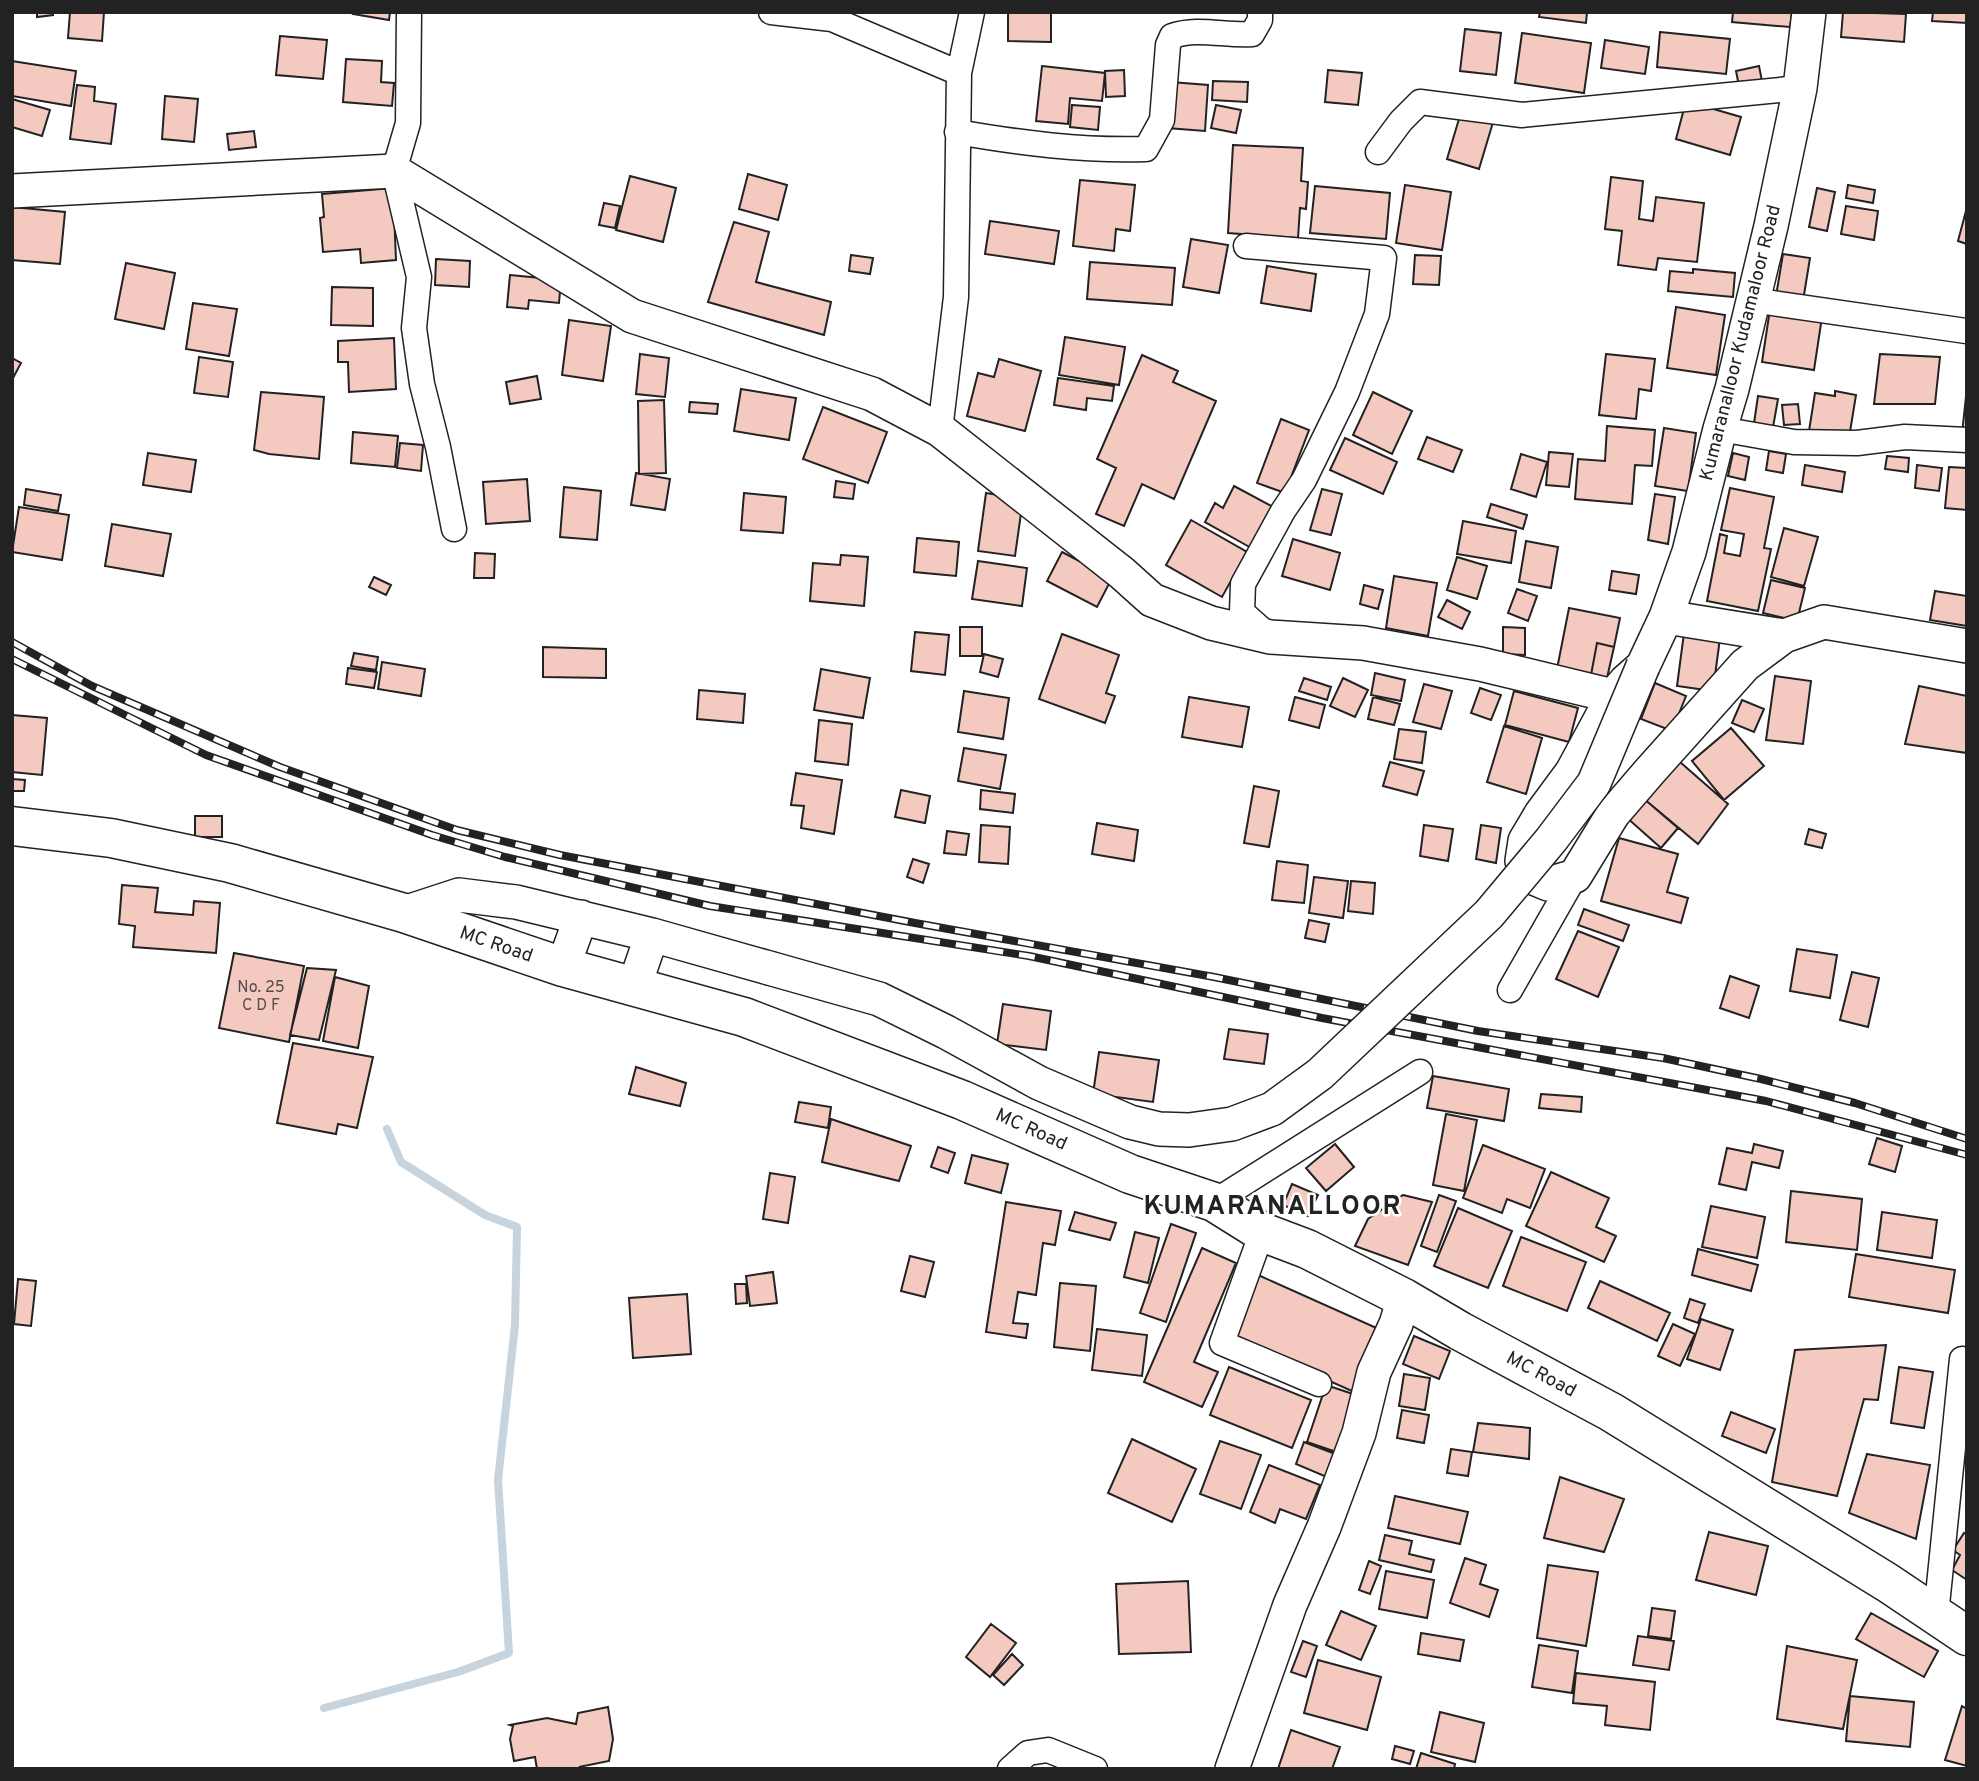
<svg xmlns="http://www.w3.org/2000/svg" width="1979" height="1781" font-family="Overpass,sans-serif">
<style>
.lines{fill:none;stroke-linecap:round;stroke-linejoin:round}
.stream{stroke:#c7d3dd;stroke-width:8}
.building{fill:#f3c9c0;stroke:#222;stroke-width:2}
.street-casing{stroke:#222;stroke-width:27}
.secondary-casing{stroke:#222;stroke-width:36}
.primary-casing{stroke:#222;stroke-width:41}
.street{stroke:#fff;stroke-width:24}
.secondary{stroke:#fff;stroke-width:33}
.primary{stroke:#fff;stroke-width:38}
.rail-casing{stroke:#222;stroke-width:8}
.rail{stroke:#fff;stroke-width:5;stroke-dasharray:16;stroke-linecap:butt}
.secondary-bridge-casing{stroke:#222;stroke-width:36;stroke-linecap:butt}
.secondary-bridge{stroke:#fff;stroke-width:33}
.labels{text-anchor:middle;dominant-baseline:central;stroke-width:5;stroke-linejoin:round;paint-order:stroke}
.number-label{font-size:16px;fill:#564c4a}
.street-label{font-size:19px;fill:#222;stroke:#fff}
.district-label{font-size:26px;font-weight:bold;letter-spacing:2px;fill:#222;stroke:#fff}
</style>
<rect width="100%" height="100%" fill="#fff"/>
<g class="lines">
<path class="stream" d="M324 1708 458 1672 509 1653 498 1480 515 1325 517 1227 485 1215 401 1162 387 1129"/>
</g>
<path class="building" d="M37 12H53V15L37 17Z
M70 12H104L102 41 68 38Z
M354 12H390L389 20 353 14Z
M1008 12H1051V42L1008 41Z
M1540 12H1587L1586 23 1539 17Z
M1733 12H1792L1790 27 1732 22Z
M1843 12 1906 14 1904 42 1841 37Z
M1933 12H1967V23L1932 21Z
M1465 29 1501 33 1496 75 1460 71Z
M1660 32 1730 39 1726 74 1657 67Z
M1522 33 1591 43 1584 93 1515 83Z
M280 36 327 40 323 79 276 75Z
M1605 40 1649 47 1645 74 1601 68Z
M346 59 382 61 381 82 394 83 392 106 343 102Z
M12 61 76 71 71 106 12 96Z
M1042 66 1105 73 1102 101 1070 98 1068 124 1036 121Z
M1759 66 1762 81 1739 86 1736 71Z
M1124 70 1125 96 1106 97 1105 71Z
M1328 70 1362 73 1358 105 1325 102Z
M1213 81 1248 82 1247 102 1212 100Z
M1171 82 1208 85 1205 131 1167 128Z
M77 85 95 87 94 101 116 104 111 144 70 139Z
M165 96 198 99 194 142 162 139Z
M12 99 50 110 42 136 12 127Z
M1686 101 1741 117 1730 155 1676 139Z
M1072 105 1100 107 1098 130 1070 127Z
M1216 105 1241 110 1236 133 1211 128Z
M1462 109 1494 119 1479 169 1447 159Z
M254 131 256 147 229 150 227 134Z
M1233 145 1303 148 1301 181 1308 182 1306 209 1300 208 1298 238 1228 233Z
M748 174 787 185 778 220 739 209Z
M630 176 676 188 663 242 616 230Z
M1611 177 1643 181 1639 219 1653 221 1656 197 1704 203 1697 262 1658 258 1656 270 1618 265 1622 231 1605 229Z
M1080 180 1135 185 1130 231 1116 229 1114 251 1073 246Z
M1405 185 1451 192 1442 250 1396 243Z
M1848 185 1875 190 1873 203 1846 198Z
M1315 186 1390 193 1386 239 1310 233Z
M393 188 396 260 361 263 360 249 323 252 320 218 324 217 322 194Z
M1817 188 1835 192 1827 231 1809 227Z
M604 203 620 206 615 228 599 225Z
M1846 206 1878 211 1874 240 1841 234Z
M12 207 65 212 60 264 12 260Z
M1967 207V244L1958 241Z
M990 221 1059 231 1054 264 985 254Z
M734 222 769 232 756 282 831 302 824 335 708 302Z
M1191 239 1228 245 1219 293 1183 287Z
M1783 254 1810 258 1803 301 1776 296Z
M851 255 873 258 870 274 849 271Z
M1415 255 1441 256 1439 285 1413 284Z
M436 259 470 261 469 287 435 285Z
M1090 262 1175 268 1172 305 1087 299Z
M126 263 175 273 164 329 115 319Z
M1267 266 1316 274 1311 311 1261 303Z
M1693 269 1735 273 1733 297 1668 291 1670 271 1693 273Z
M510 275 561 280 559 303 529 300 528 309 507 307Z
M332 287 373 288V326L331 325Z
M193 303 237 309 229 356 186 349Z
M1676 307 1725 315 1716 375 1667 368Z
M1770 309 1822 317 1814 370 1762 362Z
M569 320 611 326 603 381 562 375Z
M1065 337 1125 347 1119 385 1059 375Z
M394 338 396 389 349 392 348 362H338V341Z
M640 354 669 358 665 397 636 394Z
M1606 354 1655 359 1651 391 1639 389 1636 419 1599 415Z
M1880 354 1940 357 1935 404H1874Z
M1142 355 1178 371 1173 382 1216 401 1174 499 1142 484 1124 526 1096 514 1116 468 1097 459Z
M199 357 233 362 228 397 194 393Z
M12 358 21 363 12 380Z
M999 359 1041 371 1025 431 967 416 978 373 994 377Z
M537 376 541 399 510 404 506 382Z
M1058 378 1114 386 1112 401 1087 398 1086 410 1054 405Z
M1967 387V434H1962Z
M741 389 796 398 789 440 734 431Z
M1835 391 1856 395 1849 438 1809 431 1815 393 1835 396Z
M261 392 324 397 319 459 269 454 254 450Z
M1373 392 1412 411 1392 454 1353 435Z
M1758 396 1778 399 1772 433 1753 430Z
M664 400 666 473 639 474 638 401Z
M690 402 718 404 717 414 689 412Z
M1798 404 1800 424 1784 425 1782 405Z
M823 407 887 432 868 483 803 459Z
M1281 419 1309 430 1285 493 1257 483Z
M1607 426 1655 430 1652 466 1635 465 1632 504 1575 499 1578 459 1605 461Z
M1664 428 1696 433 1688 491 1655 486Z
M353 432 398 436 395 467 351 463Z
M1427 437 1462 450 1453 472 1418 459Z
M1345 438 1397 462 1383 494 1330 470Z
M400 443 423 445 421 471 397 468Z
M1769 451 1786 454 1783 473 1766 470Z
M1549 452 1573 454 1569 487 1546 485Z
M148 453 196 460 191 492 143 485Z
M1733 453 1749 457 1745 480 1728 476Z
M1521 454 1547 462 1536 497 1511 489Z
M1887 456 1909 458 1908 472 1885 469Z
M1805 465 1845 472 1842 492 1802 485Z
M1917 465 1942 468 1939 491 1915 488Z
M1949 467 1967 468V510L1945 508Z
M636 473 670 479 665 510 631 505Z
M527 479 530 521 486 524 483 482Z
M836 481 855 484 853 499 834 497Z
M1234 486 1275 508 1253 549 1205 522 1215 503 1223 508Z
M564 487 601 491 597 540 560 537Z
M1730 488 1774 497 1764 548 1771 549 1758 611 1707 601 1720 534 1727 536 1724 553 1740 556 1744 534 1721 530Z
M26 489 61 495 58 511 24 505Z
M1322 489 1342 494 1331 535 1310 530Z
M744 493 786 497 783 533 741 530Z
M986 493 1023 499 1015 556 978 551Z
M1655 494 1675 497 1668 544 1648 540Z
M1491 504 1527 515 1523 529 1487 517Z
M19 507 69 515 62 560 12 552Z
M1191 520 1247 552 1222 597 1166 565Z
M1463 521 1516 531 1511 563 1457 554Z
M112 524 171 534 163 576 105 566Z
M1784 528 1818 537 1804 586 1771 577Z
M917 538 959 542 956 576 914 572Z
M1293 539 1340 553 1330 590 1282 576Z
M1526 541 1558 547 1551 588 1519 582Z
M1062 552 1112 578 1097 607 1047 581Z
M475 553 495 554 494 578H474Z
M841 555 868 557 864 606 810 601 813 563 840 565Z
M1457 557 1487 566 1477 599 1447 590Z
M978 561 1027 568 1022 606 972 599Z
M1612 571 1639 575 1636 594 1609 590Z
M1394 576 1437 583 1428 636 1386 628Z
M374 577 391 585 386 595 369 587Z
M1771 580 1805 588 1797 621 1763 613Z
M1364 585 1383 590 1378 609 1360 604Z
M1517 589 1537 596 1528 621 1508 613Z
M1935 591 1967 596V626L1930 620Z
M1447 600 1470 612 1462 629 1438 617Z
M1569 608 1620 618 1614 647 1597 643 1591 675 1557 669Z
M960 627H982V656H960Z
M1503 627 1525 628V655L1503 654Z
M915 632 949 635 945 675 911 671Z
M1684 633 1720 638 1713 691 1677 686Z
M1062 634 1119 655 1106 693 1115 696 1105 723 1039 699Z
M1597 643 1614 647 1607 678 1591 675Z
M543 647 606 649V678L543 677Z
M354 653 378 657 376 670 351 666Z
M984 654 1003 659 998 677 980 672Z
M382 662 425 669 421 696 378 689Z
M348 668 377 672 374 688 346 684Z
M821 669 870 678 863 718 814 710Z
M1375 673 1405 680 1401 701 1371 695Z
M1775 676 1811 681 1803 744 1766 740Z
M1304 678 1331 687 1327 700 1299 691Z
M1343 678 1368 690 1355 717 1330 706Z
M1655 683 1686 696 1672 731 1641 719Z
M1424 684 1452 691 1441 729 1413 722Z
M1919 686 1967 696V753L1905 744Z
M1480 688 1501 695 1491 720 1471 713Z
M699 690 745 694 743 723 697 719Z
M964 691 1009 698 1003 739 958 732Z
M1514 691 1578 708 1569 742 1505 725Z
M1189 697 1249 707 1242 747 1182 737Z
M1295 697 1325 705 1319 728 1289 720Z
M1373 697 1400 704 1394 725 1368 719Z
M1742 700 1764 709 1754 732 1732 723Z
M12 715 47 718 42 775 12 772Z
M819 720 852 724 848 765 815 761Z
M1504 726 1542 738 1526 794 1487 782Z
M1731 728 1764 766 1724 800 1692 761Z
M1399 729 1426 732 1422 763 1394 759Z
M964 748 1006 755 1000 789 958 781Z
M1390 762 1424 771 1417 795 1383 786Z
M1680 762 1728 804 1698 844 1643 798Z
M796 773 842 780 834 834 801 828 804 806 791 805Z
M12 779 25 780 24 791H12Z
M1254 786 1279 791 1269 847 1244 843Z
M901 790 930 796 925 823 895 817Z
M981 790 1015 794 1013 813 980 809Z
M1643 798 1678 828 1661 848 1626 817Z
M195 816H222V837H195Z
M1097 823 1138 830 1134 861 1092 854Z
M981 825 1010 827 1008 864 979 862Z
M1424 825 1453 829 1448 861 1420 856Z
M1481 825 1501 828 1496 863 1476 859Z
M1809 829 1826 834 1822 848 1805 844Z
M947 831 969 834 966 855 944 853Z
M1619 838 1678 854 1667 892 1688 898 1681 923 1601 901Z
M913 859 929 864 923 883 907 877Z
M1277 861 1308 865 1304 903 1272 900Z
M1314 877 1348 881 1343 918 1309 913Z
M1351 881 1375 883 1373 914 1348 911Z
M122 885 158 888 155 912 193 915 194 901 220 903 216 953 133 947 135 926 119 924Z
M1584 909 1629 925 1623 941 1578 925Z
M1309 920 1329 924 1325 942 1305 938Z
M1578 931 1619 947 1598 997 1556 979Z
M1797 949 1837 955 1830 998 1790 991Z
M234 953 304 966 289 1042 219 1028Z
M307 968 336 970 319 1040 290 1035Z
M1852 972 1879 978 1868 1027 1840 1020Z
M1730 976 1759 986 1749 1018 1720 1008Z
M335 977 369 986 358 1048 323 1041Z
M1003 1004 1051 1011 1046 1050 997 1044Z
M1229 1029 1268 1034 1264 1064 1224 1059Z
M293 1043 373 1057 357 1128 338 1124 336 1134 277 1123Z
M1099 1052 1159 1060 1153 1102 1093 1094Z
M636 1067 686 1083 680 1106 629 1094Z
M1433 1076 1509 1089 1504 1121 1427 1108Z
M1541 1094 1582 1097 1581 1112 1539 1108Z
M799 1102 831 1107 828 1128 795 1122Z
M1446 1114 1477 1120 1464 1191 1433 1185Z
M831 1119 911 1146 899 1181 822 1162Z
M1877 1138 1902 1146 1895 1172 1869 1164Z
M1335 1144 1354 1167 1326 1191 1306 1168Z
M1754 1144 1783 1151 1779 1168 1752 1162 1746 1190 1719 1184 1727 1148 1752 1153Z
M1483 1145 1545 1169 1530 1208 1507 1199 1502 1213 1463 1198Z
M938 1147 955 1153 948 1173 931 1167Z
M972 1155 1008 1164 1001 1193 965 1183Z
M1551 1172 1609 1198 1596 1227 1616 1236 1604 1262 1526 1226Z
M770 1173 795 1177 788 1223 763 1219Z
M1292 1184 1318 1195 1308 1216 1283 1205Z
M1791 1191 1862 1199 1857 1250 1786 1242Z
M1403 1195 1432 1202 1408 1265 1355 1246 1368 1219Z
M1439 1195 1456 1201 1437 1252 1421 1246Z
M1006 1202 1061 1211 1055 1245 1043 1243 1036 1295 1018 1292 1013 1323 1028 1324 1026 1338 986 1332Z
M1711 1206 1765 1217 1757 1258 1702 1247Z
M1458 1208 1512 1231 1488 1288 1434 1266Z
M1075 1212 1116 1223 1110 1240 1069 1230Z
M1882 1212 1937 1220 1932 1258 1877 1250Z
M1171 1224 1196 1233 1166 1322 1140 1313Z
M1135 1232 1159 1238 1148 1283 1124 1277Z
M1521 1237 1586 1262 1567 1311 1503 1286Z
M1202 1248 1236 1263 1194 1362 1218 1372 1202 1407 1144 1382Z
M1698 1249 1758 1265 1751 1291 1692 1275Z
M1856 1254 1955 1270 1948 1313 1849 1297Z
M910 1256 934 1262 925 1297 901 1291Z
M773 1272 777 1303 750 1306 746 1276Z
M1258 1275 1381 1330 1354 1392 1231 1337Z
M18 1279 36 1281 31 1326 14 1324Z
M1600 1281 1670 1313 1657 1341 1588 1308Z
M1060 1283 1096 1286 1090 1351 1054 1347Z
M735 1284H746L747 1303 736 1304Z
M687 1294 691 1354 633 1358 629 1298Z
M1690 1299 1705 1304 1698 1323 1684 1318Z
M1701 1319 1733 1330 1720 1370 1687 1359Z
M1673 1324 1695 1334 1680 1366 1658 1356Z
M1097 1329 1147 1335 1142 1376 1092 1370Z
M1414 1336 1450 1351 1439 1379 1403 1364Z
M1886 1345 1878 1400 1864 1399 1837 1496 1772 1482 1795 1350Z
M1229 1367 1311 1400 1292 1448 1210 1415Z
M1899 1367 1933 1372 1924 1428 1891 1423Z
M1404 1374 1430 1378 1425 1410 1399 1406Z
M1326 1385 1365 1398 1345 1455 1307 1442Z
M1402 1410 1429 1415 1424 1443 1397 1438Z
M1731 1412 1775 1429 1766 1453 1722 1436Z
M1478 1423 1530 1428 1529 1459 1473 1452Z
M1132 1439 1196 1469 1172 1522 1108 1493Z
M1220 1441 1261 1455 1241 1509 1200 1494Z
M1304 1442 1338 1455 1329 1478 1296 1464Z
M1451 1449 1472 1452 1468 1476 1447 1473Z
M1867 1454 1930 1465 1916 1539 1849 1513Z
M1269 1465 1320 1485 1306 1519 1280 1509 1275 1523 1250 1512Z
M1560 1477 1624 1499 1604 1552 1544 1538Z
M1395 1496 1468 1512 1460 1544 1388 1528Z
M1709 1532 1768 1546 1756 1595 1696 1580Z
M1964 1533 1967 1534V1580L1952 1570 1960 1555 1953 1550Z
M1385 1535 1412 1541 1409 1554 1434 1560 1431 1572 1379 1560Z
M1465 1558 1486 1565 1480 1584 1498 1590 1489 1617 1450 1603Z
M1369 1561 1381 1566 1370 1594 1359 1590Z
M1548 1565 1598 1572 1586 1646 1537 1638Z
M1386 1571 1434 1580 1427 1618 1379 1609Z
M1188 1581 1191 1652 1119 1654 1116 1584Z
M1652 1608 1675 1611 1671 1639 1648 1636Z
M1341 1611 1376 1626 1361 1660 1326 1645Z
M1871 1613 1938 1651 1924 1677 1856 1639Z
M991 1624 1016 1643 990 1677 966 1657Z
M1421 1633 1464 1640 1460 1661 1418 1654Z
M1638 1636 1674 1641 1669 1670 1633 1665Z
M1303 1641 1317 1646 1306 1677 1291 1672Z
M1539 1645 1578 1651 1572 1693 1532 1687Z
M1787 1646 1857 1660 1843 1729 1777 1719Z
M1012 1654 1023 1665 1004 1685 993 1675Z
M1318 1660 1381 1677 1367 1730 1304 1713Z
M1576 1673 1655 1682 1650 1730 1605 1725 1607 1706 1573 1703Z
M1850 1696 1914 1702 1910 1747 1846 1741Z
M1962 1706 1967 1709V1766L1945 1760Z
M608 1707 613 1739 609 1761 579 1767 588 1769H537L535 1757 514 1761 510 1739 513 1726 510 1725 547 1718 576 1724 578 1713Z
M1440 1712 1484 1723 1475 1762 1431 1752Z
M1291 1730 1340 1747 1332 1769H1278Z
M1395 1746 1414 1751 1410 1764 1392 1759Z
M1421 1753 1455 1764 1454 1769H1416Z"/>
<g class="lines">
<defs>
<path id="street" d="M409 12 408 123 394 171 419 277 414 328 422 384 438 447 454 529
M771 12 832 19 959 73
M957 132C1020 143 1082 151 1146 149L1162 120 1168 45 1172 36C1198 27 1225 36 1252 34L1260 20V12
M1378 152 1401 121 1420 102 1522 115 1800 88
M1246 246 1384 258 1377 314 1347 392 1304 480 1283 511 1243 584 1242 612 1270 637
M1752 300 1966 331
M1720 429 1794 442 1857 443 1905 437 1967 440
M940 430 956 297 959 73 972 12
M1510 990 1575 876
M1214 1202 1420 1072
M1262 1232 1222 1343 1319 1384
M1936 1615 1962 1359
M1010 1769 1028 1753 1048 1750 1095 1769"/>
<path id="secondary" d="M1809 12 1800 88 1771 226 1732 389 1720 429 1689 552 1666 617 1643 666 1626 681 1613 696 1572 772 1541 814 1525 841 1522 861 1529 876 1548 884 1575 876 1613 814 1650 771 1745 665 1784 636 1824 622 1967 646
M12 191 394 171 632 316 872 394 940 430 1122 573 1152 600 1211 623 1270 637 1363 643 1480 664 1613 696
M1666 617 1784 636
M404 913 459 895 516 902 652 935 769 968
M563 967 581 917
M634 987 652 935
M1232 1769 1290 1605 1324 1527 1359 1433 1374 1372 1396 1324 1404 1298"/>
<path id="primary" d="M12 826 111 838 230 863 404 913 563 967 744 1017 962 1100 1130 1174 1214 1202 1262 1232 1307 1249 1404 1298 1460 1331 1611 1412 1888 1583 1967 1636"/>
</defs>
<use href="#street" class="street-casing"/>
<use href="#secondary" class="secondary-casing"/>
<use href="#primary" class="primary-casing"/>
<use href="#street" class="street"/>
<use href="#secondary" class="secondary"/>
<use href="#primary" class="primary"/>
<defs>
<path id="rail" d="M12 642 92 686 280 767 457 830 560 855 915 923 1214 977 1478 1031 1663 1058 1761 1079 1855 1103 1967 1139
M12 659 206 755 432 835 505 857 710 906 1029 956 1322 1018 1766 1101 1967 1155"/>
</defs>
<use href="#rail" class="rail-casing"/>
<use href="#rail" class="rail"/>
<defs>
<path id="secondary-bridge" d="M769 968 879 999 946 1032 1039 1083 1130 1122 1159 1129 1189 1130 1232 1124 1272 1109 1320 1074 1489 914 1551 840 1594 783 1643 666"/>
</defs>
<use href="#secondary-bridge" class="secondary-bridge-casing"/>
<use href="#secondary-bridge" class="secondary-bridge"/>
</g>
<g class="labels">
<g class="number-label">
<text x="261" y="988">No. 25<tspan x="261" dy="18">C D F</tspan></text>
</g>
<g class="street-label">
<text transform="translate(1741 343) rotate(-76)">Kumaranalloor Kudamaloor Road</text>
<text transform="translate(496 945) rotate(19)">MC Road</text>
<text transform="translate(1031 1130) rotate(24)">MC Road</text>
<text transform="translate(1541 1375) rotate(28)">MC Road</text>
</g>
<g class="district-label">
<text x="1273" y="1207">KUMARANALLOOR</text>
</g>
</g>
<rect width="1979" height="1781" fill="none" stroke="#222222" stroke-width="28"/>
</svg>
